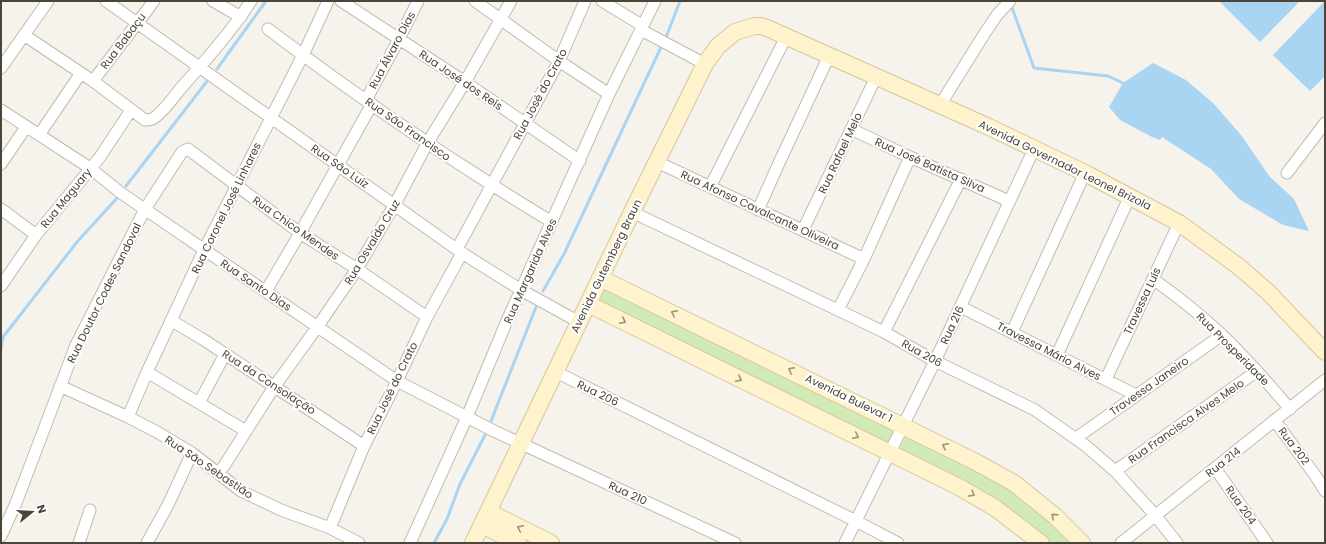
<svg xmlns="http://www.w3.org/2000/svg" width="1326" height="544" font-family="Poppins,sans-serif">
<style>
.green{fill:#d2eab5}
.water{fill:#a9d4f2}
.lines{fill:none;stroke-linecap:round;stroke-linejoin:round}
.stream{stroke:#a9d4f2;stroke-width:3}
.street-casing{stroke:#c2bbae;stroke-width:13}
.secondary-casing{stroke:#d6c79b;stroke-width:18}
.street{stroke:#fff;stroke-width:11}
.secondary{stroke:#fff3cd;stroke-width:16}
.oneway{stroke:#9c937c}
.labels{text-anchor:middle;dominant-baseline:central;stroke-width:4;stroke-linejoin:round;paint-order:stroke}
.street-label{font-size:11px;fill:#4b4439;stroke:#fff}
</style>
<rect width="100%" height="100%" fill="#f6f3ec"/>
<path class="green" d="M606 285 896 428 887 447 595 305Z
M907 432 1016 491 1075 543H1047L898 452Z"/>
<path class="water" d="M1219 1H1300L1260 42Z
M1325 1V76L1310 91 1273 55Z
M1153 63 1186 80 1213 103 1241 135 1270 177 1294 199 1309 231 1283 225 1239 199 1211 169 1162 137 1160 140 1152 137 1120 120 1109 107 1123 83Z"/>
<g class="lines">
<path class="stream" d="M1011 5 1034 68 1108 76 1125 84
M665 40 680 1
M217 69 266 1
M126 186 208 80
M543 291 564 254 662 45
M1 338 3 337 77 242 118 197
M1 349 3 337
M491 421 536 307
M434 543 447 519 460 484 485 435"/>
<defs>
<path id="street" d="M106 1 462 253 521 290 579 322
M213 1 241 17
M341 1 465 82 580 161
M475 1 559 61 609 94
M602 1 643 26
M268 29C359 98 454 163 552 222
M641 30 705 64
M24 35 93 81 145 120C149 120 151 120 154 118 164 111 173 98 181 88 206 60 231 32 251 1
M1 68 48 1
M93 81 154 1
M366 100 399 39 418 1
M940 105 983 36 997 15 1010 1
M1 110 90 168 121 193 397 381 494 431 735 543
M851 129 910 157 1009 201
M39 135 81 73
M657 162 864 259
M1 164 26 127
M1287 173 1325 123
M710 187 786 37
M1 209 36 235
M758 210 779 163 829 56
M632 212 884 332 935 361 1035 410 1086 446 1115 471 1155 515 1177 543
M803 230 876 77
M457 249 559 61 585 1
M1153 279C1177 296 1200 314 1222 335 1246 358 1268 383 1290 409
M1 286 36 235 100 157 131 110
M266 291 300 233 372 104
M961 307 1136 395
M838 310 864 259 910 157
M172 321 204 340 364 446
M884 332 961 179
M1012 332 1085 173
M1057 355 1130 196
M147 372 246 431
M556 372 856 521 898 543
M1106 379 1179 223
M60 386 128 417 157 432 192 453 241 491 281 510 330 528 359 543
M199 403 225 354
M128 417 147 372 204 250 303 55 328 1
M1275 421 1315 475 1325 491
M1076 438 1222 335
M1215 468 1267 543
M1115 471 1257 371
M218 473 224 466 274 387 318 326 357 269 395 204 428 142 465 82 511 1
M330 528 364 446 397 381 427 317 462 253
M1 536 16 503 76 345 145 209 182 152 188 149 300 233 357 269 427 317
M79 543 90 510
M147 543 168 505 192 453
M410 543 467 417 506 323 609 94 655 1
M845 543 935 361 1034 149
M1121 543 1325 380"/>
<path id="secondary" d="M600 278 974 461 1014 483 1055 516 1082 543
M588 304 959 487 995 508 1041 543
M489 512 551 543
M482 525 518 543
M473 543 632 212 705 64 718 46 735 32 754 26H761L767 28 989 127 1085 173 1179 223 1238 266 1268 292 1325 352"/>
</defs>
<use href="#street" class="street-casing"/>
<use href="#secondary" class="secondary-casing"/>
<use href="#street" class="street"/>
<use href="#secondary" class="secondary"/>
</g>
<defs><path id="oneway-chevron" d="M-2-3.5L2.5 0L-2 3.5" fill="none" stroke-width="1.6" stroke-linecap="round" stroke-linejoin="round"/></defs>
<g class="oneway">
<use href="#oneway-chevron" transform="translate(674 313) rotate(-154)"/>
<use href="#oneway-chevron" transform="translate(623 321) rotate(27)"/>
<use href="#oneway-chevron" transform="translate(791 370) rotate(-154)"/>
<use href="#oneway-chevron" transform="translate(739 379) rotate(26)"/>
<use href="#oneway-chevron" transform="translate(856 436) rotate(26)"/>
<use href="#oneway-chevron" transform="translate(945 446) rotate(-153)"/>
<use href="#oneway-chevron" transform="translate(972 494) rotate(30)"/>
<use href="#oneway-chevron" transform="translate(1054 516) rotate(-138)"/>
<use href="#oneway-chevron" transform="translate(520 528) rotate(-154)"/>
</g>
<g class="labels">
<g class="street-label">
<text transform="translate(123 41) rotate(-53)">Rua Babaçu</text>
<text transform="translate(392 50) rotate(-62)">Rua Álvaro Dias</text>
<text transform="translate(461 80) rotate(34)">Rua José dos Reís</text>
<text transform="translate(540 94) rotate(-62)">Rua José do Crato</text>
<text transform="translate(408 129) rotate(35)">Rua São Francisco</text>
<text transform="translate(840 153) rotate(-65)">Rua Rafael Melo</text>
<text transform="translate(930 165) rotate(24)">Rua José Batista Silva</text>
<text transform="translate(1065 165) rotate(26)">Avenida Governador Leonel Brizola</text>
<text transform="translate(340 166) rotate(35)">Rua São Luiz</text>
<text transform="translate(66 198) rotate(-51)">Rua Maguary</text>
<text transform="translate(226 208) rotate(-64)">Rua Coronel José Linhares</text>
<text transform="translate(760 210) rotate(25)">Rua Afonso Cavalcante Oliveira</text>
<text transform="translate(296 228) rotate(35)">Rua Chico Mendes</text>
<text transform="translate(372 242) rotate(-59)">Rua Osvaldo Cruz</text>
<text transform="translate(606 266) rotate(-64)">Avenida Gutemberg Braun</text>
<text transform="translate(530 271) rotate(-66)">Rua Margarida Alves</text>
<text transform="translate(256 285) rotate(34)">Rua Santo Dias</text>
<text transform="translate(104 293) rotate(-64)">Rua Doutor Codes Sandoval</text>
<text transform="translate(1142 301) rotate(-65)">Travessa Luís</text>
<text transform="translate(952 325) rotate(-65)">Rua 216</text>
<text transform="translate(1233 349) rotate(45)">Rua Prosperidade</text>
<text transform="translate(1049 351) rotate(27)">Travessa Mário Alves</text>
<text transform="translate(922 353) rotate(29)">Rua 206</text>
<text transform="translate(269 382) rotate(33)">Rua da Consolação</text>
<text transform="translate(1149 386) rotate(-35)">Travessa Janeiro</text>
<text transform="translate(392 388) rotate(-64)">Rua José do Crato</text>
<text transform="translate(598 393) rotate(26)">Rua 206</text>
<text transform="translate(849 398) rotate(26)">Avenida Bulevar 1</text>
<text transform="translate(1186 421) rotate(-35)">Rua Francisca Alves Melo</text>
<text transform="translate(1294 446) rotate(53)">Rua 202</text>
<text transform="translate(1223 462) rotate(-38)">Rua 214</text>
<text transform="translate(209 467) rotate(34)">Rua São Sebastião</text>
<text transform="translate(628 493) rotate(25)">Rua 210</text>
<text transform="translate(1241 505) rotate(55)">Rua 204</text>
</g>
</g>
<rect width="1326" height="544" fill="none" stroke="#4b4439" stroke-width="4"/>
<g transform="translate(32 512) rotate(72)" stroke="#ffffff" stroke-width="3" paint-order="stroke">
<path d="M0-3L7 15L0 10L-7 15Z" fill="#4b4439"/>
<text y="-6" font-size="11" font-weight="bold" text-anchor="middle" fill="#4b4439">N</text>
</g>
</svg>
